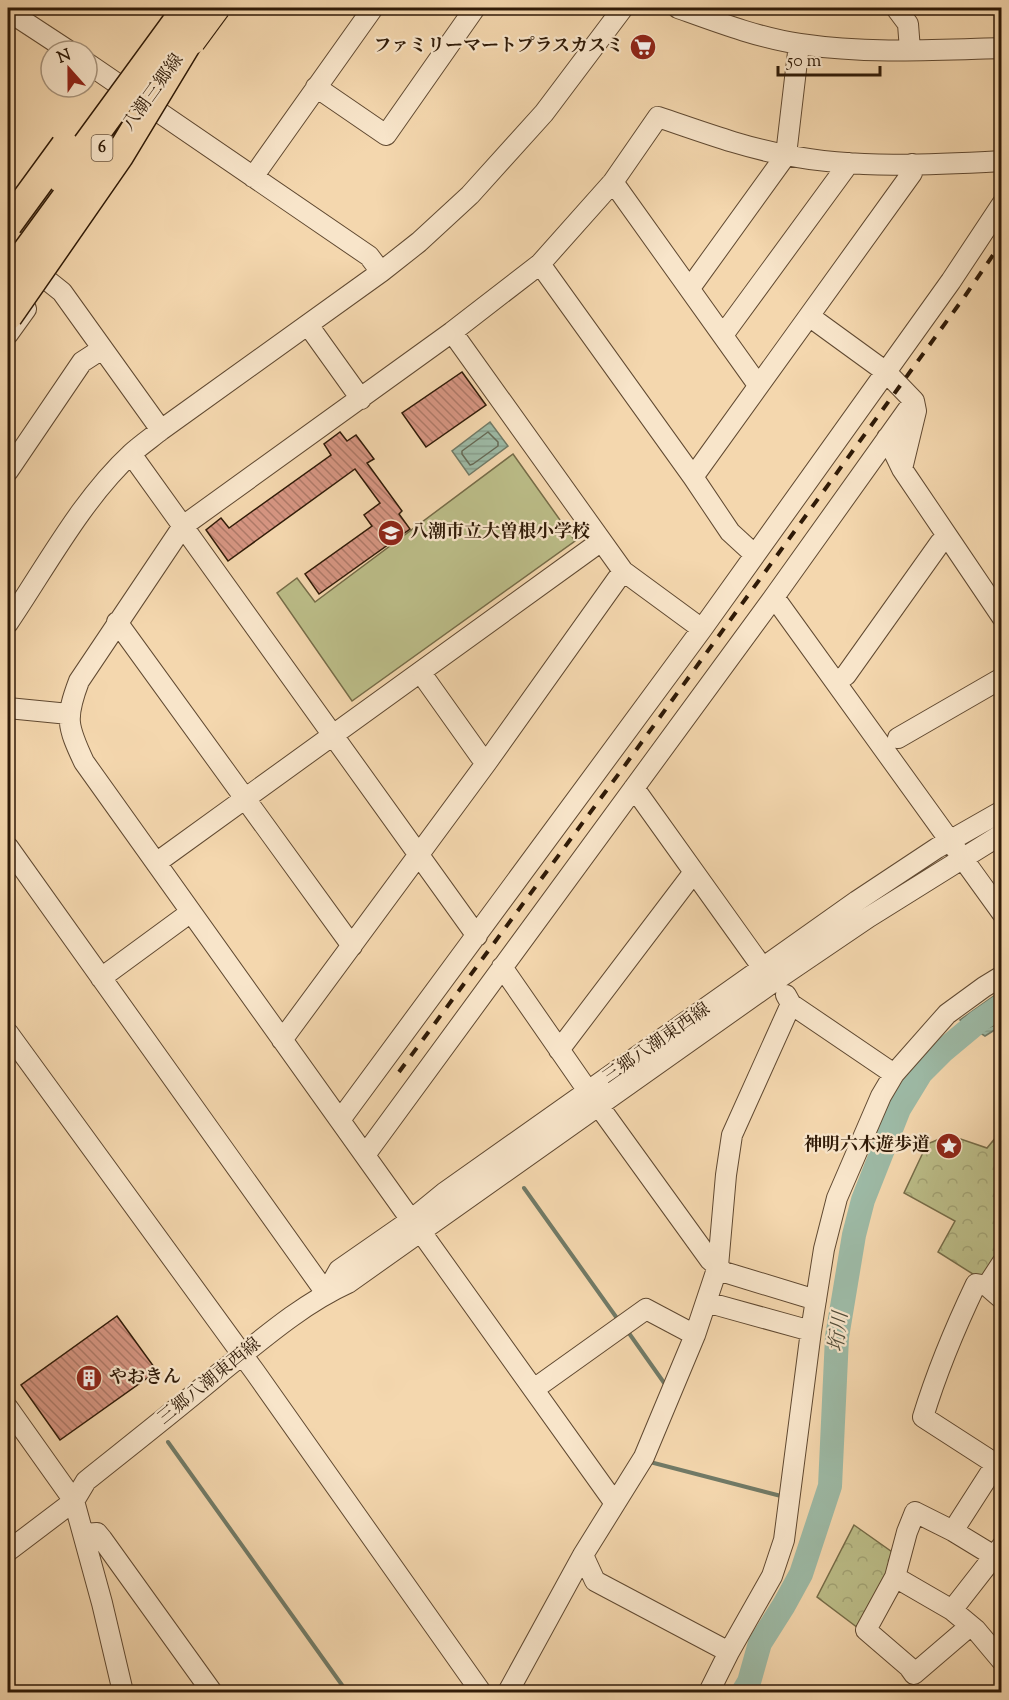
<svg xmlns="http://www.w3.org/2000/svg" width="1009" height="1700" font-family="'Sorts Mill Goudy','Noto Serif JP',serif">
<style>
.park{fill:url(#park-crowns);stroke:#766c48;stroke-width:1.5}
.garden{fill:#bcbe89;stroke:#766c48;stroke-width:1.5}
.water{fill:url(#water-rules);stroke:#717a66;stroke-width:1.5}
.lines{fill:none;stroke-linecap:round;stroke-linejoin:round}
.shore{stroke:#666a56;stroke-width:1.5}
.stream{stroke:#717a66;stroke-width:4}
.river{stroke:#9dbaa6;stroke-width:24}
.building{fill:url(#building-back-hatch);stroke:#2f1a07;stroke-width:1.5}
.minor-casing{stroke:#604931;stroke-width:22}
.minor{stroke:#f8e5ca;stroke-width:20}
.rail{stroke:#2f1a07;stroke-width:4;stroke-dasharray:10 10;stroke-linecap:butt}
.major-bridge-casing{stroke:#2f1a07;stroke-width:26;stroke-linecap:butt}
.highway-bridge-casing{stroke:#2f1a07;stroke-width:31;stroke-linecap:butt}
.major-bridge{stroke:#f4d7ae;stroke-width:24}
.highway-bridge{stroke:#f4d7ae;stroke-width:28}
.labels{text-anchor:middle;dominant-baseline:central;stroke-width:4.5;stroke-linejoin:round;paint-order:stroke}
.shield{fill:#f8e5ca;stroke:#6b5742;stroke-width:1.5}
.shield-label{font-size:16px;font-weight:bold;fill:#2f1a07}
.poi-label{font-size:18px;font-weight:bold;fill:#2f1a07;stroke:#f8e5ca;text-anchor:end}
.street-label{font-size:18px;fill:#2f1a07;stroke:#f8e5ca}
.water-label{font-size:20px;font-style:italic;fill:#504a37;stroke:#f8e5ca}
</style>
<defs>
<pattern id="park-crowns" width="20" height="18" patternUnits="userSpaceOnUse" patternTransform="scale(1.5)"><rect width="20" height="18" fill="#bcbe89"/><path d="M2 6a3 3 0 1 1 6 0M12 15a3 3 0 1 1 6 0" fill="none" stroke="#a2a375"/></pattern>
<pattern id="water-rules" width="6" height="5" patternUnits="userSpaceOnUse" patternTransform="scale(1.5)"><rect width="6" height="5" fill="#9dbaa6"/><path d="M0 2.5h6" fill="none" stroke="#889f8d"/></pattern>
<pattern id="building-back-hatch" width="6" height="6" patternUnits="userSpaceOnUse" patternTransform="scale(1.5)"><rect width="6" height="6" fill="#d79683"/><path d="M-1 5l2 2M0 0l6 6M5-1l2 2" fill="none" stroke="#af7a69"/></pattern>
</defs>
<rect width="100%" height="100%" fill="#f4d7ae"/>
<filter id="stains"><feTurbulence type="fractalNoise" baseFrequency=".00333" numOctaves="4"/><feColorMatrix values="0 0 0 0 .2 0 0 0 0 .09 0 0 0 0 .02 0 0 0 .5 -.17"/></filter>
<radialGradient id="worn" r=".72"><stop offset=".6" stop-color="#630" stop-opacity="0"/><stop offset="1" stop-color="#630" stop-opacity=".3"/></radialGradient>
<path class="park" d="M1001 1131V1247L987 1275 976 1276 938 1252 955 1221 904 1193 927 1144 949 1135 987 1148Z
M854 1525 895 1554 887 1579 858 1628 817 1597Z"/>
<path class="garden" d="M513 454 575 541 352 701 277 593 297 578 315 602Z"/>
<path class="water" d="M490 422 508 446 469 475 452 451Z
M1001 991V1026L985 1036 960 1020Z"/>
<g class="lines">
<path class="shore" d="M488 432 498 442V446L473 464 470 465 462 454V451Z
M1002 998 973 1020 985 1029 1002 1022"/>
<path class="stream" d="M524 1188 619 1321
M626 1329 667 1387
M168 1442 347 1692
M650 1462 781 1496"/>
<path class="river" d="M743 1692 749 1682 760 1643 784 1605 801 1574 830 1486 837 1337 854 1235 863 1200 899 1109 921 1073 943 1051 979 1021 1002 1005"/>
</g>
<path class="building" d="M462 372 486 405 426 447 402 413Z
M340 432 347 441 356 435 374 459 367 463 402 511 399 514 410 529 319 594 305 574 372 526 364 515 380 503 355 469 228 561 206 530 221 518 229 528 331 455 324 444Z
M117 1316 157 1371 60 1440 21 1385Z"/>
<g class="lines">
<defs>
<path id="minor" d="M678 8C717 22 759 38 800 44 867 54 935 50 1002 48
M896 8 908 24 910 50
M8 11 69 51
M87 63 369 256 381 272
M316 87 386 135 475 8
M253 177 373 8
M613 182 758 385
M540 264 693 477 730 532 755 555
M47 280 62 292 161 430
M690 288 786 155 799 44
M308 325 361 399
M452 332 623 571 702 629
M8 334 26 309
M723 335 849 163
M131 454 477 936
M902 469 916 411 914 401
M8 471 82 362 102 349
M693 477 912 173V164
M948 537 1002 617
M774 597 1002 913
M117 622 352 946
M8 623C46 567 82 499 132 453 141 445 151 438 161 430L381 272 419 242 470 195 544 113 623 8
M421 673 480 756 487 762
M836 682 846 675 940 543 948 537 902 469 887 438
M8 708 69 714
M898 738 1002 678
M634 788 762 967
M8 847 326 1293
M156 863 600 542
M502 967 588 1091
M101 978 191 912
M786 995 791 1004 894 1074
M8 1033 255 1372 481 1692
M282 1040 487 762 623 571
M559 1050 694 872
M598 1105 710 1260 724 1272 816 1300
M340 1120 702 629 951 281 1002 204
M365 1155 774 597 914 401 886 372 809 316
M411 1220 84 762C67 726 65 718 79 681L183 526 452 332 540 264 613 182 658 117C700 131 742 147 786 155 856 169 930 165 1002 161
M421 1232 614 1502
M1002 1263 987 1286 1002 1299
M987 1286 976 1284C955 1328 937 1371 923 1417L1002 1468
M326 1293 339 1270 411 1220 444 1193 857 901 937 848 1002 811
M706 1302 811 1331
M534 1389 646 1309 695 1335
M8 1408 74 1501 102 1603 123 1692
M953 1531 996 1464
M84 1534 97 1533 102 1539 212 1692
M8 1551 74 1501 86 1481C131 1445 177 1409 221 1372 261 1340 302 1304 348 1283L776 980 869 917 1002 834
M583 1555 595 1581 729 1652
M895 1577 952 1610 976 1630 1002 1661
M952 1610 1002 1546
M970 1626 914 1674 909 1667 866 1630 895 1577 907 1532 915 1512 953 1531 994 1556
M508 1692 583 1555 644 1457 695 1335 718 1266 726 1175 732 1135 791 1004
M709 1692 729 1652 772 1576 784 1540 811 1331 824 1249 837 1198 881 1096 894 1074 947 1014 984 987 1002 976"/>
</defs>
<use href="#minor" class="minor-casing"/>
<use href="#minor" class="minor"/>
<path class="rail" d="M399 1072 623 768 965 296 1002 242"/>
<defs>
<path id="major-bridge" d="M193 42 218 8"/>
<path id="highway-bridge" d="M62 179 187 8
M8 224 65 146
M8 277 87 169
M8 316 119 156 200 22"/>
</defs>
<use href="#major-bridge" class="major-bridge-casing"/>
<use href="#highway-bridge" class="highway-bridge-casing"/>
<use href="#major-bridge" class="major-bridge"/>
<use href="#highway-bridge" class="highway-bridge"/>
</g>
<defs>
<symbol id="supermarket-disc" viewBox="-11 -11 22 22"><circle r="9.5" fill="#8f2418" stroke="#f8e5ca"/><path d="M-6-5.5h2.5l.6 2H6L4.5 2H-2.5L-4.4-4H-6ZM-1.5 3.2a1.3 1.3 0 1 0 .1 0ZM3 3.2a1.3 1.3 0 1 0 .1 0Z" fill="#fff"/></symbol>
<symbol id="school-disc" viewBox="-11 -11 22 22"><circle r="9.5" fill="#8f2418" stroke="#f8e5ca"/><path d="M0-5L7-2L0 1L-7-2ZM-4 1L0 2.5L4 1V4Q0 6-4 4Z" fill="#fff"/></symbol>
<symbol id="sight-disc" viewBox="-11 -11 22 22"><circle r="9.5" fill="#8f2418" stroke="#f8e5ca"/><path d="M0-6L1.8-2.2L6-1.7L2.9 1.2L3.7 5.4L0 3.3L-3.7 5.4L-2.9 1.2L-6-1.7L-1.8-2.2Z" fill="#fff"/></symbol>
<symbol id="building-disc" viewBox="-11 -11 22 22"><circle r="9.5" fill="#8f2418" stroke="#f8e5ca"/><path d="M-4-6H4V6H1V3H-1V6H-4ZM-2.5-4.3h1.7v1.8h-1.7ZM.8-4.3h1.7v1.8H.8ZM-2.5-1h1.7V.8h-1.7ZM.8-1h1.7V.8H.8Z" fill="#fff"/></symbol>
</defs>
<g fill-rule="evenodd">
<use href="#supermarket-disc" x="628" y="32" width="30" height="30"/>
<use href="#school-disc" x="376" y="518" width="30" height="30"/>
<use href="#sight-disc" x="934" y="1131" width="30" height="30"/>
<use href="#building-disc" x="74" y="1363" width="30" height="30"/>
</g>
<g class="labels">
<rect class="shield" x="91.5" y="135" width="21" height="26" rx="4.5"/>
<g class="shield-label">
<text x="102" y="148">6</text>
</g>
<g class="poi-label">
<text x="624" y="47">ファミリーマートプラスカスミ</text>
<text x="410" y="533" text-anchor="start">八潮市立大曽根小学校</text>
<text x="930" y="1146">神明六木遊歩道</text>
<text x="109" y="1378" text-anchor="start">やおきん</text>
</g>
<g class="street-label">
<text transform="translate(154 93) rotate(-54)">八潮三郷線</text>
<text transform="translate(657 1044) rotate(-35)">三郷八潮東西線</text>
<text transform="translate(210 1382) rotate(-39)">三郷八潮東西線</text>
</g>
<g class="water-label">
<text transform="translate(840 1332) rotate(-83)">垳川</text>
</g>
</g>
<rect width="1009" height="1700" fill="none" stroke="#f4d7ae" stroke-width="30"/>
<rect x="9" y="9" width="991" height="1682" fill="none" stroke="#2f1a07" stroke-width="3"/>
<rect x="15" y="15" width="979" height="1670" fill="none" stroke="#2f1a07" stroke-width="1.5"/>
<g transform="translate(69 69) rotate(339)"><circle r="28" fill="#f8e5ca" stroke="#a8947c" stroke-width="1.5"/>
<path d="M0-4.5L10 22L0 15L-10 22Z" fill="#8f2418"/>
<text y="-9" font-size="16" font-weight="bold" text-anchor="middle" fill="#2f1a07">N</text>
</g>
<path d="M778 66v9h102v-9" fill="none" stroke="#2f1a07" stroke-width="3"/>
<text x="787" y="66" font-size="18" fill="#2f1a07" stroke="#f8e5ca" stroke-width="4.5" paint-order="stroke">50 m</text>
<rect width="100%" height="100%" filter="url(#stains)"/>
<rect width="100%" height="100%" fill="url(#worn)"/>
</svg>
